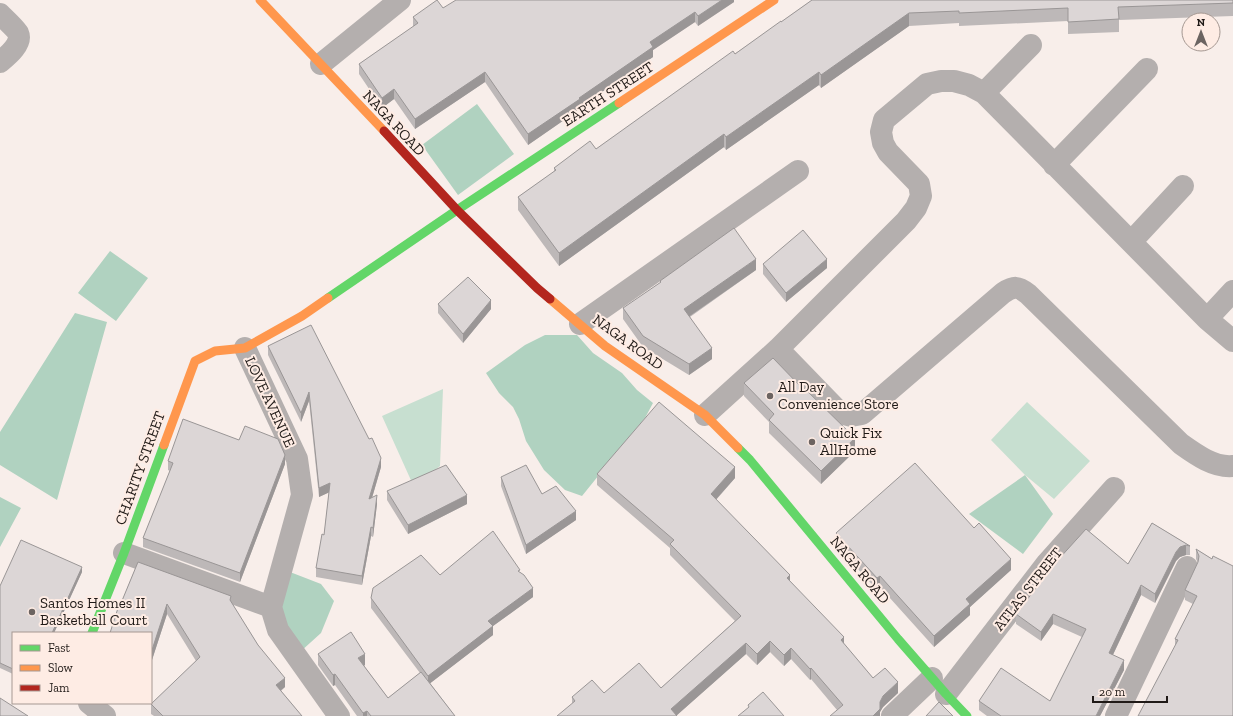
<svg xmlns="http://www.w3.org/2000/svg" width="1233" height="716" font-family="'Zilla Slab',serif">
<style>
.green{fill:#c7dfd0}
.forest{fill:#b0d2c0}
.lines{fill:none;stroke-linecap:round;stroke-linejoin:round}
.street{stroke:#b4afae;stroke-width:22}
.fast{stroke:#63d668;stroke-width:9}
.slow{stroke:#ff974d;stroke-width:9}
.jam{stroke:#b3261e;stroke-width:9}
.wall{fill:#bdb8b8}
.shaded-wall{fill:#9a9696}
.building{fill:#dcd6d6;stroke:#9a9696}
.poi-dot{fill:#6c6461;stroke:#feece4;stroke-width:1.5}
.labels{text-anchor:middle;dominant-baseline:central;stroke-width:4;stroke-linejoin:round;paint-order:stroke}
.street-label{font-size:15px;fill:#201a17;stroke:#feece4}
.poi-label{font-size:15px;fill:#201a17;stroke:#feece4;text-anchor:start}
</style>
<rect width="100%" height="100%" fill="#f8eeea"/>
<path class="green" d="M443 389 440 466 414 487 382 416Z
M1027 402 1090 461 1054 499 1025 475 991 440Z"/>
<path class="forest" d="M477 104 514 154 458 195 422 145Z
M110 251 148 278 116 321 78 293Z
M75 313 107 322 57 500 0 465V432Z
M545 335H577L593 353 622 373 637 390 653 403 645 418 582 496 565 490 544 470 526 441 519 419 513 407 499 393 486 373 525 345Z
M1025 475 1053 514 1023 554 969 514Z
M0 497 21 508 0 547Z
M290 572 321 584 334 601 321 633 300 652 280 623 283 581Z"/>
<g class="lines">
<path class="street" d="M0 14C4 18 16 29 18 33 23 44 6 57 0 62
M321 64 400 0
M984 93 1031 45
M1054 165 1147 69
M1131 242 1183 186
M1207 319 1233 291
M580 324 798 171
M245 348 297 459 302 495 271 607 278 630 339 716
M778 349 840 413 851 416 862 414 1003 293C1014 286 1018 286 1028 294L1181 444C1195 454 1214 468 1233 466
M705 415 778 349 906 221 916 208 921 196 919 184 888 152 883 143 881 132 884 120 927 84 941 81H954L969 85 984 93 1207 319 1233 341
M124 553 271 607
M946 694 1047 563 1114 488
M89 703 105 716
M892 716 932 678
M1116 716 1187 567"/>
<path class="fast" d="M328 298 457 210 619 103
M738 448 750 460 898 639 946 694 967 716
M92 633 124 553 164 445"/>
<path class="slow" d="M260 0 384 131
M619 103 774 0
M550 299 605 346 705 415 738 448
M164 445 195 361 215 351 245 348 302 316 328 298"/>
<path class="jam" d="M384 131 457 210 537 288 550 299"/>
</g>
<path class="wall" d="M734 0V2L698 26 695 22 653 50V57L580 107V109L528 145 485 82 415 129 394 99 382 108 359 74V64L413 27V17L443 8Z
M812 0H1233V16L1119 20V32L1068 34V21L959 26V23L909 26 821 88 819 85 726 150 724 147 559 266 518 210V197L554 172V168L596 149 781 22Z
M763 264 827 268 786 302 763 274Z
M756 270 690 317 712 359 689 375 643 347 623 319V308L660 283V281Z
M438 304 491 309 463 343 438 313Z
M268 346 381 467 372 498 377 504 373 537 371 536 362 585 316 577V568L324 535 329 492 319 497 309 401 301 422 268 355Z
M744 383 855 451 821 484 769 433V422L744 396Z
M239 440 285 464 240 582 143 547V538L170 471 168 470V461Z
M597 474 735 478 716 500 790 581 873 678 898 693 883 707 880 712V716L837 710 811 679 810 680 791 659 784 666 770 652 757 665 746 654 677 715 572 703V697L604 693 661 688 735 621 670 555V548L597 485Z
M501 477 542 494 576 520 526 554 501 486Z
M387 491 467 504 408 534 387 500Z
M1152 523 1190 546V555H1186L1180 557 1176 561 1155 603 1141 595 1113 655 1124 670 1100 716H987L979 710V701H1050L1082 637 1053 624 1041 641 1016 624V614L1128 564Z
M836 533 1011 570 970 607V615L934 647 880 587 877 590 836 545Z
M1196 549 1212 559 1233 566 1175 646V639L1193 604 1185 600V590L1198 563 1196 559Z
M138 562 231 602 258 645 285 687 281 691 302 716H154L151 714V704L196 661 167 614 151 663V633L119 608Z
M82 572 54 633H13V674L0 668V586Z
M520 572 533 597 493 626V635L430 683 455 716H357L335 685 333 686 318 665V654L365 665 364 666 388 698 420 673 371 608V598L440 575Z"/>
<path class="shaded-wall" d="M722 0H734V2L698 26V16Z
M695 12V22L653 50V57L580 107V109L528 145V134L579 98 650 42Z
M909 13V26L821 88V75Z
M485 72V82L415 129V119Z
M819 72V85L726 150V137Z
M394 89V99L382 108V98Z
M724 134V147L559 266V253Z
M756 259V270L684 320V309Z
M827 259V268L786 302V293Z
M491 300V309L463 343V334Z
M712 348V359L689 375V364Z
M309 392V401L301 422V413Z
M855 438V451L821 484V471Z
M285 455V464L240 582V573Z
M381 458V467L369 508V499Z
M735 467V478L711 505V494Z
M330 483V492L319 497V488Z
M377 495V504L373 537V528Z
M467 495V504L408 534V525Z
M576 511V520L526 554V545Z
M371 527V536L362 585V576Z
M1186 545V555L1180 557 1176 561 1155 603V594L1176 552 1180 547Z
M1011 559V570L970 607V615L934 647V636L966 599Z
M82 567V572L54 633H52Z
M790 575V586L787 578Z
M880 576V587L877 590V578Z
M1141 585V595L1109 663V653Z
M533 588V597L493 626V635L428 685V676L488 621Z
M167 604V614L151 663V653Z
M1053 614V624L1041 641V632Z
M844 637V648L841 640Z
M770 641V652L757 665V654Z
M746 643V654L676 716 671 709Z
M791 648V659L784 666V655Z
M365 654V665L358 669V658Z
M1124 660V670L1100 716H1096Z
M811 668V679L810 680V669Z
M335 674V685L333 686V675Z
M285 678V687L276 694V685Z
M898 682V693L883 707 880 712V716H873L883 696Z
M367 711V716H363V713Z"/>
<path class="building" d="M437 0 443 8 456 0H722L698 16 695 12 650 42 653 47 579 98 580 99 528 134 485 72 415 119 394 89 382 98 359 64 418 23 413 17Z
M812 0H1233V3L1118 7 1119 19 1068 22V8L959 13V11L909 13 821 75 819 72 726 137 724 134 559 253 518 197 556 170 554 168 590 141 596 149 733 51 735 54 781 21V22Z
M734 228 756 259 684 309 712 348 689 364 643 336 623 308 661 282 660 281Z
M803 230 827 259 786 293 763 264Z
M468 277 491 300 463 334 438 304Z
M311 325 369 439 372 438 381 458 369 499 377 495 373 528 371 527 362 576 316 568 322 534 324 535 330 483 319 488 309 392 301 413 268 346Z
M773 358 801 387 802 386 855 438 821 471 769 420 774 414 744 383Z
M659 402 735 467 711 494 790 575 787 578 844 637 841 640 873 678 885 668 898 682 883 696 880 702V709L873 716H830L843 705 811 668 810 669 791 648 784 655 770 641 757 654 746 643 671 709 677 716H557L575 701 572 697 592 680 604 693 639 663 661 688 741 616 670 544 674 540 597 474Z
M183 419 239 440 245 426 278 439 285 455 240 573 143 538 173 463 168 461Z
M915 463 974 528 979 523 1011 559 966 599 970 604 934 636 880 576 877 578 836 533Z
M446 465 467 495 408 525 387 491Z
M526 465 542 494 556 486 576 511 526 545 501 477Z
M1152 523 1190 546 1186 545 1180 547 1176 552 1155 594 1141 585 1109 653 1124 660 1096 716H1001L979 701 1001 668 1050 701 1086 629 1053 614 1041 632 1016 614 1057 561 1086 529 1128 564Z
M493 531 520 570 518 571 524 575 533 588 488 621 493 626 428 676 371 598 373 588 421 555 440 575Z
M21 540 82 567 52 633H13V669L0 663V586Z
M1196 549 1212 559 1213 556 1233 566V716H1138L1178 640 1175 639 1197 596 1185 590 1198 562 1199 556Z
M138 562 231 596 230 600 258 645 285 678 276 685 302 716H163L151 704 200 657 167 604 151 653V633H110L118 608H119Z
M351 632 365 654 358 658 388 698 421 672 455 716H371L367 711 363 713 335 674 333 675 318 654Z
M763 692 784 716H738L749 707 748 705Z
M0 698 28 716H0Z
M939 702 953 716H926Z"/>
<g class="poi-dot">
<circle cx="770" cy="396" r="4"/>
<circle cx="812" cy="442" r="4"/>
<circle cx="32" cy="612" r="4"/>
</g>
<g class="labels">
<g class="street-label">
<text transform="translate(608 94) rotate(-33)">EARTH STREET</text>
<text transform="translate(394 123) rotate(47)">NAGA ROAD</text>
<text transform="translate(628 342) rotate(36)">NAGA ROAD</text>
<text transform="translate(270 402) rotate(65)">LOVE AVENUE</text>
<text transform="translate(140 468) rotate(-70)">CHARITY STREET</text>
<text transform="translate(860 570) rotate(50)">NAGA ROAD</text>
<text transform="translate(1028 589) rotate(-52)">ATLAS STREET</text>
</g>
<g class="poi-label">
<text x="778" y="387">All Day<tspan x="778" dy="17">Convenience Store</tspan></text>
<text x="820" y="433">Quick Fix<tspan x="820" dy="17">AllHome</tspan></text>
<text x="40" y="603">Santos Homes II<tspan x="40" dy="17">Basketball Court</tspan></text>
</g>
</g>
<rect x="12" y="632" width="140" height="72" fill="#feece4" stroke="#a59892"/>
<rect x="20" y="645" width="20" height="6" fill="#63d668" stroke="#a59892"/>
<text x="48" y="652" font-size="12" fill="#201a17">Fast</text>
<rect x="20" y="665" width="20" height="6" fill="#ff974d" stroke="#a59892"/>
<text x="48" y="672" font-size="12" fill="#201a17">Slow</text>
<rect x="20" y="685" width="20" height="6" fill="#b3261e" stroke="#a59892"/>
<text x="48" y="692" font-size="12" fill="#201a17">Jam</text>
<g transform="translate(1201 32)"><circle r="19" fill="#feece4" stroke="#a59892"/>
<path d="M0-3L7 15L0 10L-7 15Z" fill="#6c6461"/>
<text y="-6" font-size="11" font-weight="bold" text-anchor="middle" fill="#201a17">N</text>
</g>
<path d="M1093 696v6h74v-6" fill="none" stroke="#201a17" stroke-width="2"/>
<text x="1099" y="696" font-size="12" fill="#201a17" stroke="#feece4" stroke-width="3" paint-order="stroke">20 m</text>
</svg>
